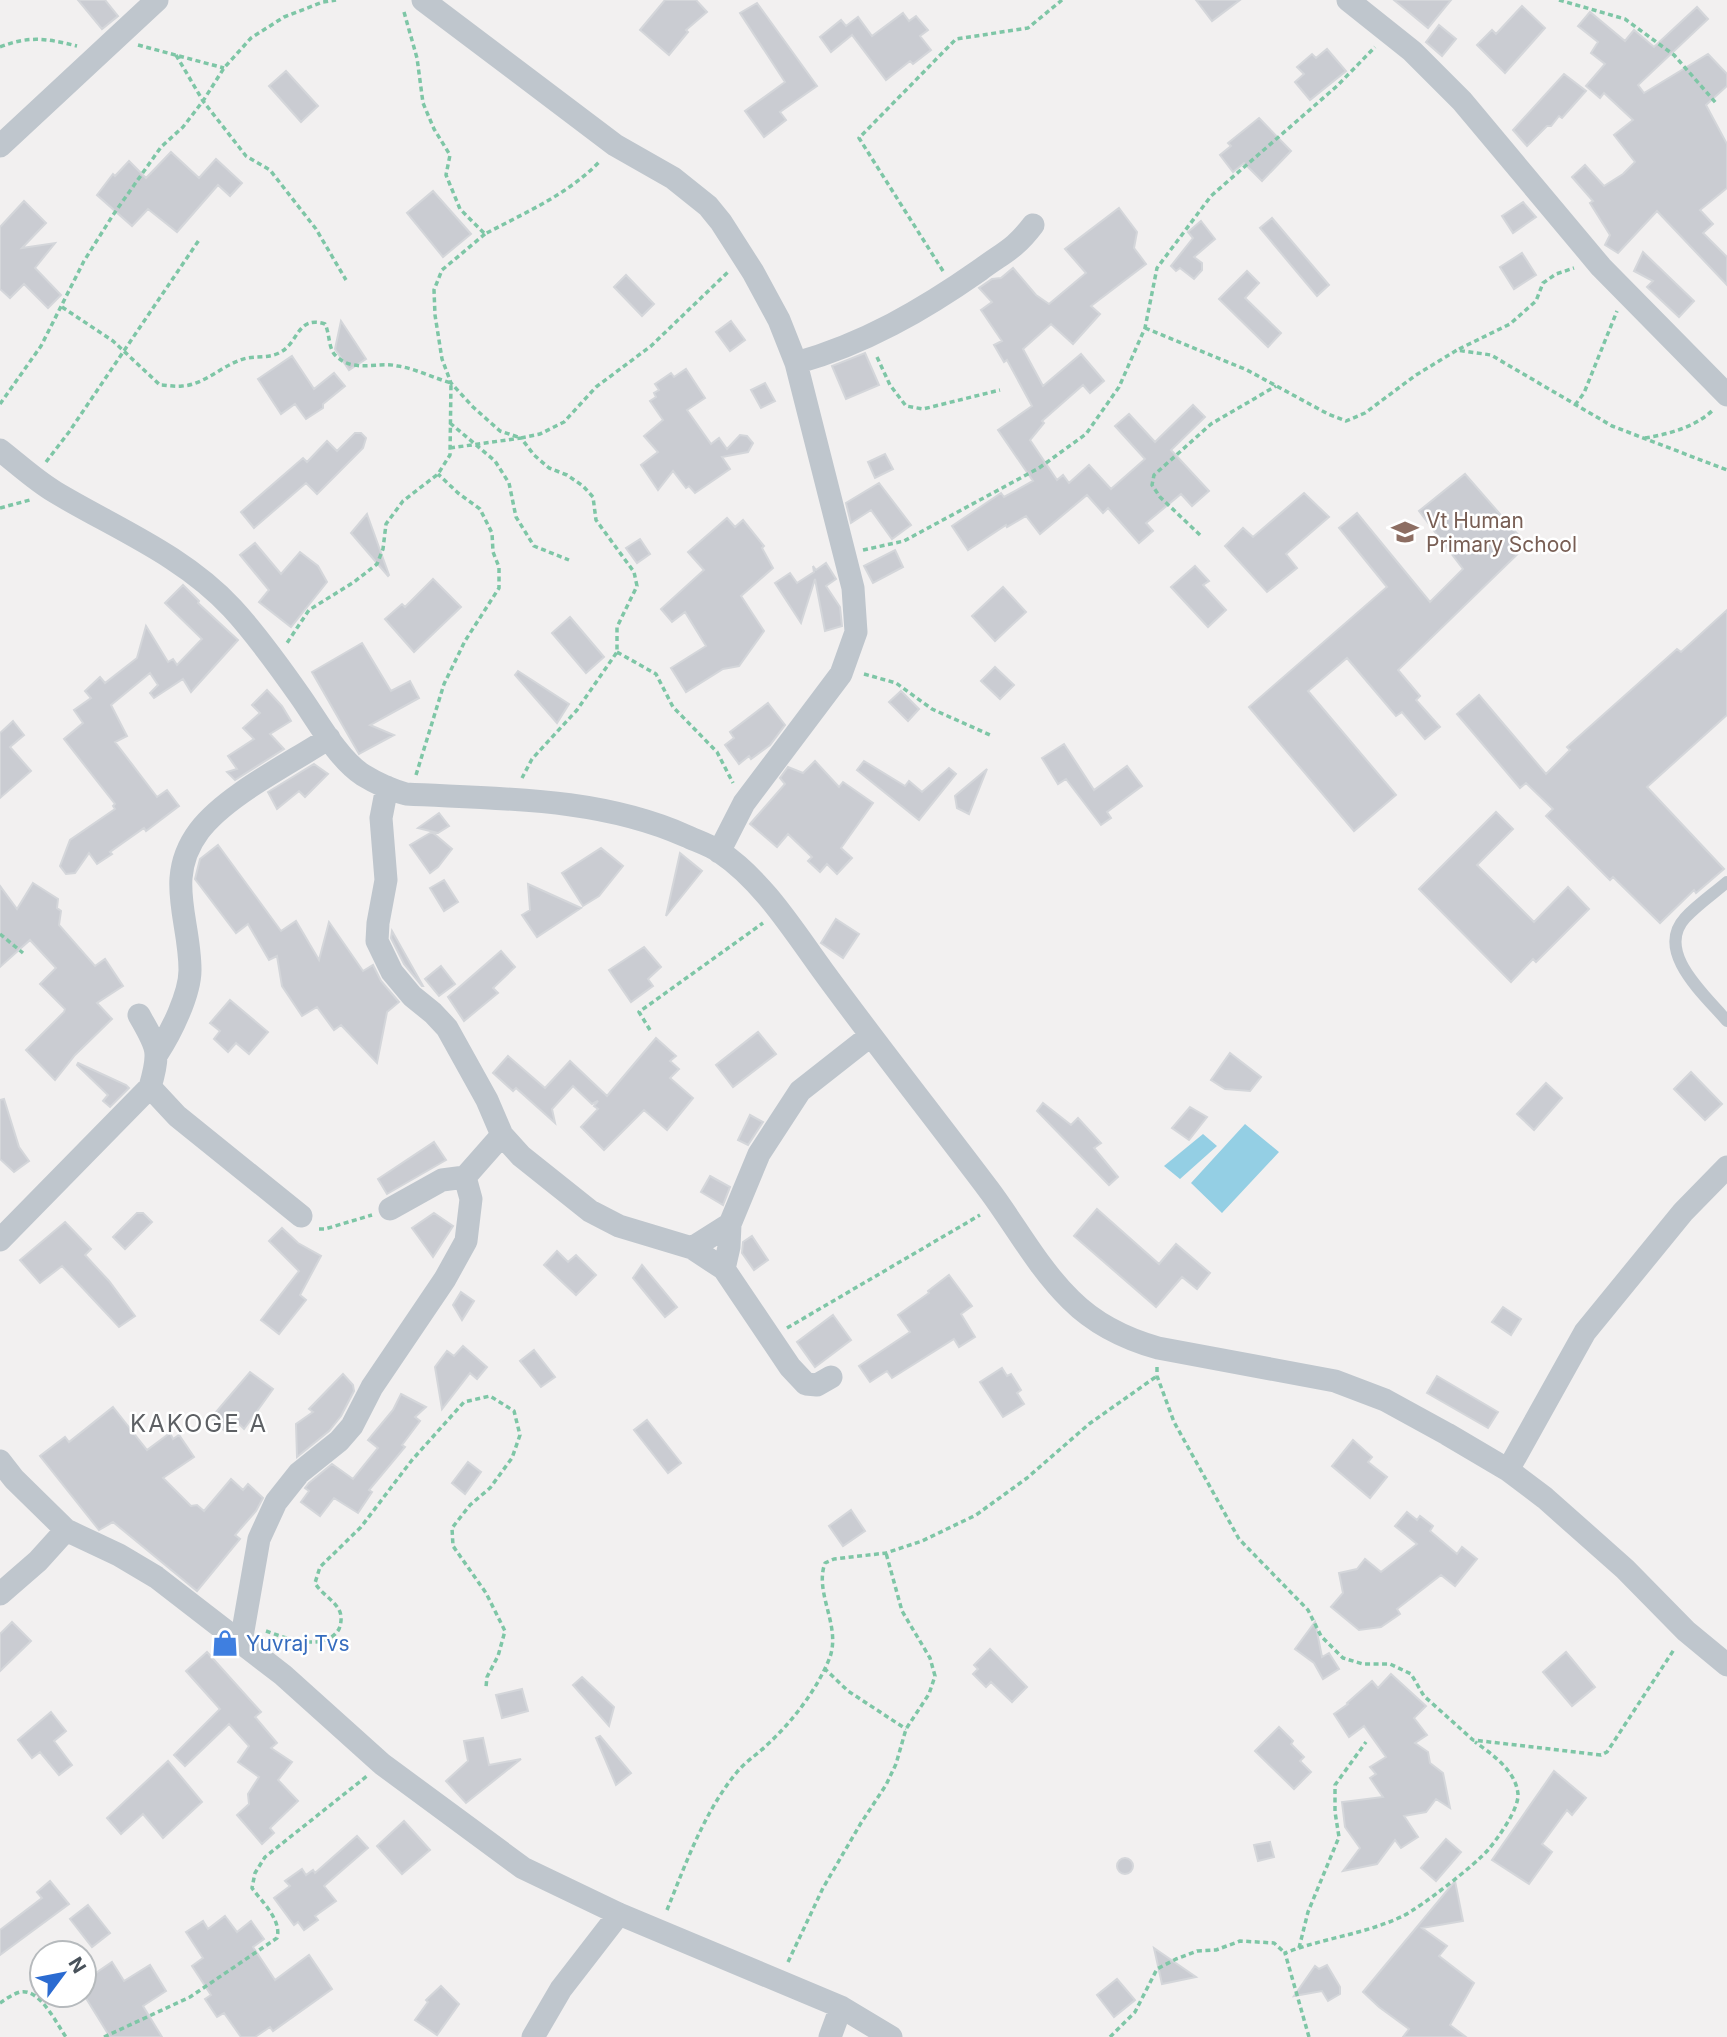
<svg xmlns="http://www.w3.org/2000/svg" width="1727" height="2037" font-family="Inter,sans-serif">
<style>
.water{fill:#94cfe4}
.building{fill:#caccd2;stroke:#d4d6da;stroke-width:2}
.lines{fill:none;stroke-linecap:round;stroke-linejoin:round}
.path{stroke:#7ec6a6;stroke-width:3.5;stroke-dasharray:5 3.5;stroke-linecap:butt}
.lane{stroke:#bfc6cd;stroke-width:12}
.street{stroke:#bfc6cd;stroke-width:23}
.labels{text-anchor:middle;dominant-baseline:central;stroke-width:5;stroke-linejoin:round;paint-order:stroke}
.education-label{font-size:21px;fill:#785e54;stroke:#fff;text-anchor:start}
.shop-label{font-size:21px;fill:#366cbe;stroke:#fff;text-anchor:start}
.quarter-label{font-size:24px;letter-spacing:2px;fill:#5d6064;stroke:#fff}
</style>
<rect width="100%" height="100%" fill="#f2f0f0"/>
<path class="water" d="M1245 1124 1279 1152 1222 1213 1191 1183Z
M1203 1134 1217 1146 1180 1179 1164 1166Z"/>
<path class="building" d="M78 0H105L118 16 102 29Z
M665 0H696L707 12 686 30 688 32 669 55 640 30Z
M1196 0H1240L1212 21Z
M1394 0H1451L1428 28Z
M757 3 817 86 780 112 786 120 764 137 745 111 785 82 740 13Z
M1522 6 1545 28 1505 73 1477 45 1492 30 1496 34Z
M1697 7 1708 19 1638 85 1644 93 1708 54 1727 74V86L1706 105 1727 144V188L1700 210 1713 224 1703 233 1727 257V285L1657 211 1618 253 1605 245 1610 235 1590 203 1593 201 1572 177 1585 165 1604 186 1623 174 1635 162 1614 135 1633 120 1604 93 1600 98 1586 86 1605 64 1591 53 1598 42 1578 26 1590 12 1625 41 1634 30 1654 47Z
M903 13 909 21 916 16 928 30 920 36 931 50 913 64 910 61 886 80 852 35 831 52 820 37 841 20 846 26 858 17 872 36Z
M1439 25 1456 39 1442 56 1426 42Z
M1327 49 1346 71 1310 100 1295 82 1304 74 1297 67 1312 54 1316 58Z
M286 71 318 106 301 122 269 86Z
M1564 74 1586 91 1562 118 1559 116 1551 126H1547L1527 146 1513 130Z
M1259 118 1291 151 1262 181 1244 163 1233 172 1220 155 1231 146 1228 143Z
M171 152 199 178 216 159 242 183 230 196 218 185 177 232 148 209 132 226 97 195 113 174 115 176 129 161 146 178Z
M433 191 471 234 443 257 407 213Z
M24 201 46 223 22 248 55 243 35 268 61 295 48 308 24 284 10 298 0 289V227Z
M1523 202 1536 217 1513 233 1502 216Z
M1119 208 1137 232 1134 248 1146 264 1091 306 1100 314 1073 344 1051 324 1023 349 1043 386 1081 354 1104 381 1090 393 1083 385 1042 421 1044 423 1030 440 1057 480 1063 475 1069 483 1089 465 1111 489 1145 459 1115 426 1129 414 1155 442 1193 405 1205 417 1171 450 1209 491 1192 506 1181 494 1146 523 1153 531 1139 543 1108 508 1103 513 1087 495 1040 534 1026 516 1007 527 1006 525 968 550 952 526 1001 493 1004 497 1033 481 998 430 1032 406 1007 360 1004 362 994 345 1002 341 981 310 992 302 979 288 992 279 1001 278 1013 268 1036 295 1049 304 1086 273 1065 249Z
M1272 218 1329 285 1317 296 1260 228Z
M1201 221 1215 239 1194 257 1202 263V270L1194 279 1180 268 1176 271 1171 266 1193 238 1188 232Z
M1643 252 1694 301 1679 317 1647 287 1653 281 1634 271Z
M1522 253 1536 275 1514 289 1500 267Z
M1247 271 1259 283 1245 298 1281 333 1268 347 1219 299Z
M626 275 654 304 642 316 614 287Z
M341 321 366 359 349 370 335 349Z
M731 321 745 340 730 351 716 332Z
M865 353 879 385 846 399 832 366Z
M292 356 314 389 334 373 345 386 323 404V408L306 419 295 404 281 414 258 379Z
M686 369 705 398 687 410 711 444 719 438 727 449 740 435 747 436 753 443 748 452 722 457 730 469 695 493 689 486 686 488 673 471 658 490 641 465 658 452 644 436 663 420 650 401 656 397 654 393 659 390 655 384 671 373 674 377Z
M765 383 775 401 761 408 751 390Z
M355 433H361L366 438 363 448 317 494 306 483 254 528 241 512 303 458 307 462 327 441 337 451Z
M885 454 893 469 875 478 868 462Z
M1465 474 1527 545 1398 670 1420 696 1416 700 1440 727 1425 739 1402 712 1396 716 1347 658 1308 691 1396 795 1354 831 1249 707 1387 587 1339 528 1357 513 1430 602 1463 569 1419 511Z
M879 483 911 525 892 539 871 510 851 523 846 503Z
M1304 493 1329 517 1286 554 1297 568 1267 592 1225 546 1243 528 1253 537Z
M367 514 389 575 388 576 351 533Z
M727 518 735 527 743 520 764 546 762 548 773 568 741 596 764 631 739 666 723 669 686 692 671 668 706 646 685 612 672 622 661 609 704 570 688 552Z
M640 539 650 554 637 563 626 548Z
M255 543 281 574 300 552 318 566 327 582 291 627 259 602 269 590 240 555Z
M895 550 903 567 873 583 864 566Z
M826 563 836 579 826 586 840 607 842 626 825 631 815 579 801 623 775 583 790 573 797 583 814 572 813 566 816 570Z
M1195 566 1209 581 1203 585 1226 610 1208 627 1171 587Z
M433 579 461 607 414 652 385 619 402 604 405 607Z
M183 585 199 601 198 603 238 640 191 692 183 679 154 698 150 693 158 685 150 673 111 705 127 736 115 742 157 797 167 790 179 806 146 831 144 828 110 852 112 854 97 864 89 853 75 873 66 874 60 866 70 840 115 809 113 806 115 804 64 739 83 723 74 710 91 698 85 691 100 677 105 683 137 658 146 626 168 662 173 659 177 665 202 639 165 603Z
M1003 587 1026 612 995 641 972 616Z
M1727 610V715L1647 787 1724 869 1696 893 1694 890 1660 923 1613 877 1610 880 1546 816 1553 809 1526 783 1520 788 1457 714 1479 695 1546 774 1570 750 1567 747 1677 649 1681 652Z
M570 617 604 657 586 673 552 633Z
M362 643 391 691 410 681 419 698 370 725 394 735 359 754 312 672Z
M995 667 1014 685 1000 699 981 681Z
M518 671 569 704 557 723 515 675Z
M267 690 282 706 291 721 270 734 284 749 235 780 227 772 237 769 228 756 254 739 243 728 260 713 252 705Z
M901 691 919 709 908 721 889 702Z
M768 703 785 725 770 745 751 759 749 756 739 764 725 745 734 738 730 732Z
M13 721 24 735 10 747 31 771 0 798V733Z
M1064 744 1094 790 1127 766 1142 786 1107 812 1111 818 1101 825 1066 779 1058 784 1042 758Z
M815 761 839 787 843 782 873 803 841 848 852 858 837 874 827 864 820 872 808 861 812 857 788 834 777 847 750 824 785 784 780 778 788 767 803 773Z
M864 761 905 786 909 781 922 792 949 768 956 774 919 820 857 770Z
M314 764 328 774 305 797 299 791 277 809 268 792Z
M987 769 969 814 957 808 955 796Z
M1496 812 1513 829 1477 865 1534 922 1568 887 1589 909 1536 962 1533 959 1511 982 1419 889Z
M439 813 449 826 438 833 418 828Z
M432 832 452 849 438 867 430 873 410 845Z
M218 845 281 931 296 921 319 960 329 922 363 971 373 965 381 981 399 1002 387 1012 377 1063 341 1025 334 1030 317 1007 302 1016 282 986 277 956 269 960 248 924 236 933 195 879 200 859Z
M601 848 623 866 599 896 583 906 562 873Z
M680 853 702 871 666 916Z
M444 880 458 902 444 911 430 888Z
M33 883 58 899 57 908 61 911 59 925 95 966 105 959 123 986 97 1003 112 1019 75 1055 55 1080 26 1050 64 1012 65 1009 40 984 56 968 30 940 0 967V886L17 909Z
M528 884 581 908 537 937 522 915 530 910Z
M836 919 859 934 843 958 821 943Z
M392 931 423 986H422L404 964 391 938Z
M644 947 661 967 648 979 653 986 631 1002 609 970Z
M501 951 515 967 493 988 498 993 464 1021 448 997Z
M441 966 455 984 439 996 425 979Z
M230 1000 268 1032 249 1054 236 1043 228 1052 214 1039 220 1031 210 1023Z
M758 1032 776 1054 733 1087 716 1065Z
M656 1038 676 1056 670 1061 679 1069 670 1078 693 1098 667 1130 644 1110 604 1150 581 1127 598 1109 594 1106 598 1101 592 1104 573 1086 552 1109 555 1123 516 1088 513 1091 493 1073 508 1056 545 1088 570 1061 607 1096Z
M1230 1053 1261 1077 1250 1091 1225 1089 1211 1080Z
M78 1063 126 1085 129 1088 110 1107 103 1101 108 1095 77 1065Z
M1691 1072 1722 1104 1705 1120 1674 1089Z
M1546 1083 1562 1098 1534 1130 1517 1114Z
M4 1099 19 1147 29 1161 14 1172 0 1159V1100Z
M1043 1103 1071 1125 1078 1118 1101 1143 1094 1148 1118 1177 1109 1185 1037 1111Z
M1190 1107 1207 1117 1189 1140 1172 1128Z
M750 1115 763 1122 748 1145 738 1140Z
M434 1142 446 1160 387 1194 378 1179Z
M710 1176 730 1187 723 1205 701 1192Z
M1097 1209 1159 1264 1176 1244 1210 1273 1197 1289 1182 1277 1156 1307 1074 1236Z
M137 1213H143L152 1222 125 1249 113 1237Z
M434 1213 453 1226 433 1257 412 1228Z
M65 1222 91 1249 85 1255 109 1281 135 1316 119 1327 62 1266 40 1283 20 1260Z
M282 1228 298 1243 321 1256 300 1295 306 1300 279 1334 261 1320 299 1271 269 1241Z
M752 1236 768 1260 754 1270 742 1253 743 1242Z
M557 1251 568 1262 576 1255 596 1275 576 1295 544 1265Z
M642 1265 677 1307 665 1317 633 1278Z
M949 1275 972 1306 961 1314 975 1337 959 1347 954 1339 892 1378 887 1371 870 1382 859 1366 910 1332 898 1315 929 1293 928 1291Z
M461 1292 474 1301 462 1320 453 1305Z
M1503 1307 1521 1319 1511 1335 1492 1322Z
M833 1315 851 1340 815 1367 797 1342Z
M463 1346 487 1367 477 1379 470 1373 442 1409 435 1367 447 1351 454 1356Z
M534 1350 555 1377 541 1387 520 1361Z
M1002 1368 1007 1376 1011 1374 1021 1390 1017 1393 1024 1404 1003 1417 980 1382Z
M250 1372 273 1389 244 1429 237 1422 227 1433 211 1418Z
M343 1374 353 1385 354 1391 341 1416 329 1431 297 1457 296 1424 313 1412 309 1409Z
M1437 1376 1498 1412 1488 1428 1427 1393Z
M401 1394 426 1407 415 1417 420 1421 402 1445 405 1447 369 1490 372 1492 358 1513 334 1498 320 1516 301 1502 309 1491 305 1488 309 1483 332 1464 353 1479 378 1448 368 1440 393 1410Z
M113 1407 147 1450 170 1433 173 1439 179 1435 194 1457 163 1478 191 1506 197 1505 204 1511 231 1479 243 1490 248 1484 263 1498 256 1511 235 1535 240 1539 197 1591 113 1522 99 1530 40 1456 65 1437 69 1442Z
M647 1420 681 1463 668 1473 634 1430Z
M1353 1440 1372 1457 1368 1462 1387 1477 1370 1498 1332 1466Z
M468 1462 481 1472 465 1494 452 1483Z
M851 1510 865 1531 843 1546 829 1526Z
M1407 1512 1417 1520 1420 1516 1433 1526 1430 1531 1457 1554 1462 1547 1477 1559 1455 1586 1441 1575 1397 1609 1400 1614 1381 1627 1359 1630 1331 1607 1343 1593 1339 1573 1357 1569 1365 1559 1381 1572 1417 1544 1395 1526Z
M12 1622 31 1641 0 1671V1634Z
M1315 1622 1322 1657 1329 1653 1339 1669 1323 1679 1314 1663 1295 1649Z
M990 1649 1027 1687 1012 1702 991 1682 986 1687 973 1674 978 1669 974 1665Z
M207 1652 261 1712 255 1717 277 1743 271 1748 292 1762 278 1780 298 1801 270 1828 274 1833 262 1844 237 1815 249 1804 248 1794 259 1777 238 1762 249 1746 229 1724 185 1766 174 1755 220 1709 186 1671Z
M1566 1652 1595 1687 1572 1706 1543 1672Z
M1391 1674 1426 1706 1414 1718 1427 1735 1415 1743 1428 1752 1430 1763 1443 1773 1450 1808 1436 1799 1426 1812 1404 1816 1418 1837 1401 1848 1395 1840 1377 1864 1343 1871 1360 1848 1345 1827 1342 1802 1383 1797 1370 1778 1376 1774 1370 1767 1386 1757 1364 1726 1349 1737 1334 1714 1348 1704 1347 1703 1372 1681 1378 1688Z
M582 1677 614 1707 609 1726 573 1685Z
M522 1689 528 1711 502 1718 496 1695Z
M51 1712 66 1731 54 1741 72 1765 59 1775 40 1752 32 1758 18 1740Z
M1279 1727 1293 1741 1291 1744 1304 1757 1300 1761 1311 1772 1294 1789 1255 1751Z
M600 1736 631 1773 616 1785 596 1738Z
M483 1738 489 1765 521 1759 466 1803 446 1781 468 1761 464 1741Z
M168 1761 202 1802 163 1838 143 1814 121 1834 107 1818Z
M1554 1771 1586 1798 1572 1815 1567 1810 1542 1844 1552 1852 1529 1884 1492 1860Z
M404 1821 430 1850 402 1874 377 1846Z
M357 1836 368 1848 324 1886 336 1901 315 1916 318 1920 304 1930 298 1922 294 1925 274 1898 290 1886 285 1881 302 1869 306 1875 313 1870 315 1873Z
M1446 1839 1461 1852 1436 1881 1421 1868Z
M1270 1842 1274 1857 1258 1861 1254 1845Z
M1117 1866a8 8 0 1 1 16 0a8 8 0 1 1-16 0Z
M50 1881 69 1904 0 1955V1930L42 1898 37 1892Z
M1455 1881 1463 1921 1422 1928 1447 1946 1439 1956 1474 1983 1450 2025 1466 2037H1403L1409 2029 1379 2007 1363 1992Z
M88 1905 110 1933 92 1947 70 1919Z
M225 1916 237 1932 251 1921 264 1939 253 1947 275 1980 309 1955 332 1989 273 2031 270 2027 255 2037H241L224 2013 217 2017 205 1999 211 1995 192 1966 203 1958 186 1932 203 1921 208 1929Z
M1154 1948 1196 1977 1162 1984Z
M112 1962 124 1981 150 1965 166 1991 143 2006 162 2037H110L84 1995V1981Z
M1327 1965 1340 1987V1994L1328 2001 1322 1991 1294 1996 1315 1966 1319 1969Z
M1117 1979 1135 2000 1114 2017 1097 1995Z
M441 1986 459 2004 437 2035 415 2020 428 2002 426 2000Z"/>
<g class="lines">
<path class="path" d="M1559 0 1625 19 1674 55 1716 103
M404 12 417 58 423 103 434 129 450 155 446 175 460 209 485 234C524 213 569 194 600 161
M138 45 224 68
M0 47C30 35 48 39 77 46
M176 55 203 101 246 156 270 170 316 229 346 280
M485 234 442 270 434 290 435 315 442 359 451 383 473 407 500 431 521 438 540 434 564 422 596 387 651 346 728 272
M943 271 859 138 956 39 1028 28 1062 0
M62 307 113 341 160 385C167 385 174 387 182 386 205 385 224 363 247 358 258 356 269 358 279 353 299 344 296 315 325 324 330 334 328 347 335 355 353 374 377 361 398 366 416 369 434 378 451 383L450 455 438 474 403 501 386 524 383 549 377 564 354 582 309 610 287 643
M1145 328 1247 370 1328 414 1346 421 1365 413 1416 375 1457 350 1491 355 1612 426 1727 470
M1459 349 1510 324 1536 301 1543 283 1556 274 1574 268
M877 357 890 385 906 406 923 409 1000 390
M0 404 41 346 84 261 113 215 161 147 183 127 203 101 224 68 251 38 284 17 323 2 336 0
M1575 405 1584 393 1617 311
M450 423 495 461 509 483 516 517 534 546 569 560
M1645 438C1669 434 1696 427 1714 409
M450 448 521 438 534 455 549 468 567 475 583 486 593 497 596 520 634 572 637 586 617 627V652L577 710 532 759 522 778
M46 462 69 432 199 240
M0 508 30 500
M1200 535 1160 497 1152 485 1154 475 1211 424 1276 386
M863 550 904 541 1039 468 1086 434 1119 387 1145 328 1157 268 1211 196 1337 86 1375 47
M617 652 656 674 673 707 717 752 733 783
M864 674 896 683 932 709 990 735
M416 775 444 684 465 641 499 588V567L493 552 492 533 480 509 458 493 438 474
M0 934 23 953
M650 1030 639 1012 763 923
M319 1229H325L372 1215
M787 1328 980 1215
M1157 1367V1376L1174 1422 1239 1539 1308 1610 1321 1636 1343 1658 1363 1664H1390L1411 1674 1424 1696 1473 1740 1601 1755 1607 1752 1675 1648
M266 1631C285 1638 325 1653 339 1629 341 1624 342 1618 340 1612 335 1600 321 1594 315 1583L320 1567 361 1527 412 1460 464 1402 490 1396 514 1411 520 1435 512 1458 490 1488 470 1505 452 1528 453 1546 486 1593 505 1631 498 1656 487 1677 486 1687
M824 1668 848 1691 906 1729
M667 1910C686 1863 704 1812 737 1772 746 1761 758 1754 768 1744 793 1721 818 1688 830 1657 841 1625 814 1593 825 1563L834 1559 886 1553 922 1541 976 1515 1027 1478 1089 1424 1157 1376
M1299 1948 1308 1912 1339 1837 1335 1812V1785L1366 1742
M788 1962 823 1888 861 1823 886 1785 896 1764 906 1729 929 1694 935 1676 930 1658 902 1611 886 1553
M0 2003C6 1999 13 1994 20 1992 40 1988 56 2023 66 2037
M104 2037 190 1997 277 1938C282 1920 262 1902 252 1888L255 1873 265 1857 367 1776
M1110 2037 1135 2012 1157 1969 1176 1959 1197 1951 1216 1950 1240 1941 1274 1943 1285 1953
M1309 2037 1285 1953C1323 1938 1366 1934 1403 1916 1421 1907 1475 1865 1488 1850 1498 1838 1519 1809 1518 1794 1516 1771 1492 1754 1475 1742"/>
<path class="lane" d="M1727 882C1713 894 1697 905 1685 918 1654 952 1706 996 1727 1021"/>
<path class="street" d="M423 0 615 145 673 178 708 206 721 222 753 272 779 320 796 363 853 588 856 632 841 674 744 803 719 852
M1348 0 1412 51 1462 101 1601 267 1727 395
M0 146 157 0
M796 363C864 344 923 310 980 270 1004 252 1014 250 1033 225
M0 450C18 464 35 480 55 492 115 528 183 555 232 608 257 635 279 666 300 696 317 720 338 759 363 775 376 783 391 790 406 794 500 799 599 797 686 836 697 841 710 845 720 852 763 881 793 930 823 971 877 1045 934 1117 989 1190 1016 1226 1038 1268 1071 1300 1095 1324 1126 1339 1158 1348L1335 1381 1385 1400 1447 1434 1508 1470 1545 1498 1625 1569 1686 1631 1727 1665
M387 787 381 818 386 880 378 923 377 941 392 972 412 996 433 1013 447 1028 487 1100 502 1135 521 1156 590 1211 619 1226 692 1248 730 1224 759 1154 800 1091 870 1036
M157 1054C171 1033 190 994 190 970 190 919 164 878 199 831 226 795 291 763 329 738
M150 1087 177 1116 301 1216
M390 1209 442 1180 465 1177 502 1135
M0 1240 150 1087C161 1050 157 1047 139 1015
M692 1248 724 1269 790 1367 806 1384 817 1385 831 1377
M724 1269 729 1247 730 1224
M0 1461 14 1479 66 1530 119 1555 156 1577 283 1675 382 1764 523 1868 619 1914 841 2007 891 2037
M1508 1470 1585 1332 1683 1212 1727 1167
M0 1594 38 1561 66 1530
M241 1642 259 1539 276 1502 299 1473 339 1441 352 1426 372 1387 445 1279 466 1241 471 1199 465 1177
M533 2037 561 1989 619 1914
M830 2037 841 2007"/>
</g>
<defs>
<symbol id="school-bare" viewBox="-9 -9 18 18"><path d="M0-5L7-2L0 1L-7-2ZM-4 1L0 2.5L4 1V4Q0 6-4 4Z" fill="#8d6e63" stroke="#fff" stroke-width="2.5" paint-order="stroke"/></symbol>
<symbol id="shop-bare" viewBox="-9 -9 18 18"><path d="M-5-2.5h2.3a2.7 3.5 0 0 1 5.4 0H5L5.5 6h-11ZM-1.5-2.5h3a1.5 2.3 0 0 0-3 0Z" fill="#3f7fe0" stroke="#fff" stroke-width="2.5" paint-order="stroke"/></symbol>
</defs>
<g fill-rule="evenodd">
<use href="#school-bare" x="1386" y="513" width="38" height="38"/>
<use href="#shop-bare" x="206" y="1624" width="38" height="38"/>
</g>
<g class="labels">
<g class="education-label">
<text x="1426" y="520">Vt Human<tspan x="1426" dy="24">Primary School</tspan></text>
</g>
<g class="shop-label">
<text x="246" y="1643">Yuvraj Tvs</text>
</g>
<g class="quarter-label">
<text x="199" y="1423">KAKOGE A</text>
</g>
</g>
<g transform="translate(63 1974) rotate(58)"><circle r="33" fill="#ffffff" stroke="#b6babd" stroke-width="2"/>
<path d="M0-5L12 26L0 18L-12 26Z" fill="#2b6bd1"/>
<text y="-10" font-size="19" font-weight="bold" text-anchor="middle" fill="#49525b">N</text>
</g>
</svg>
